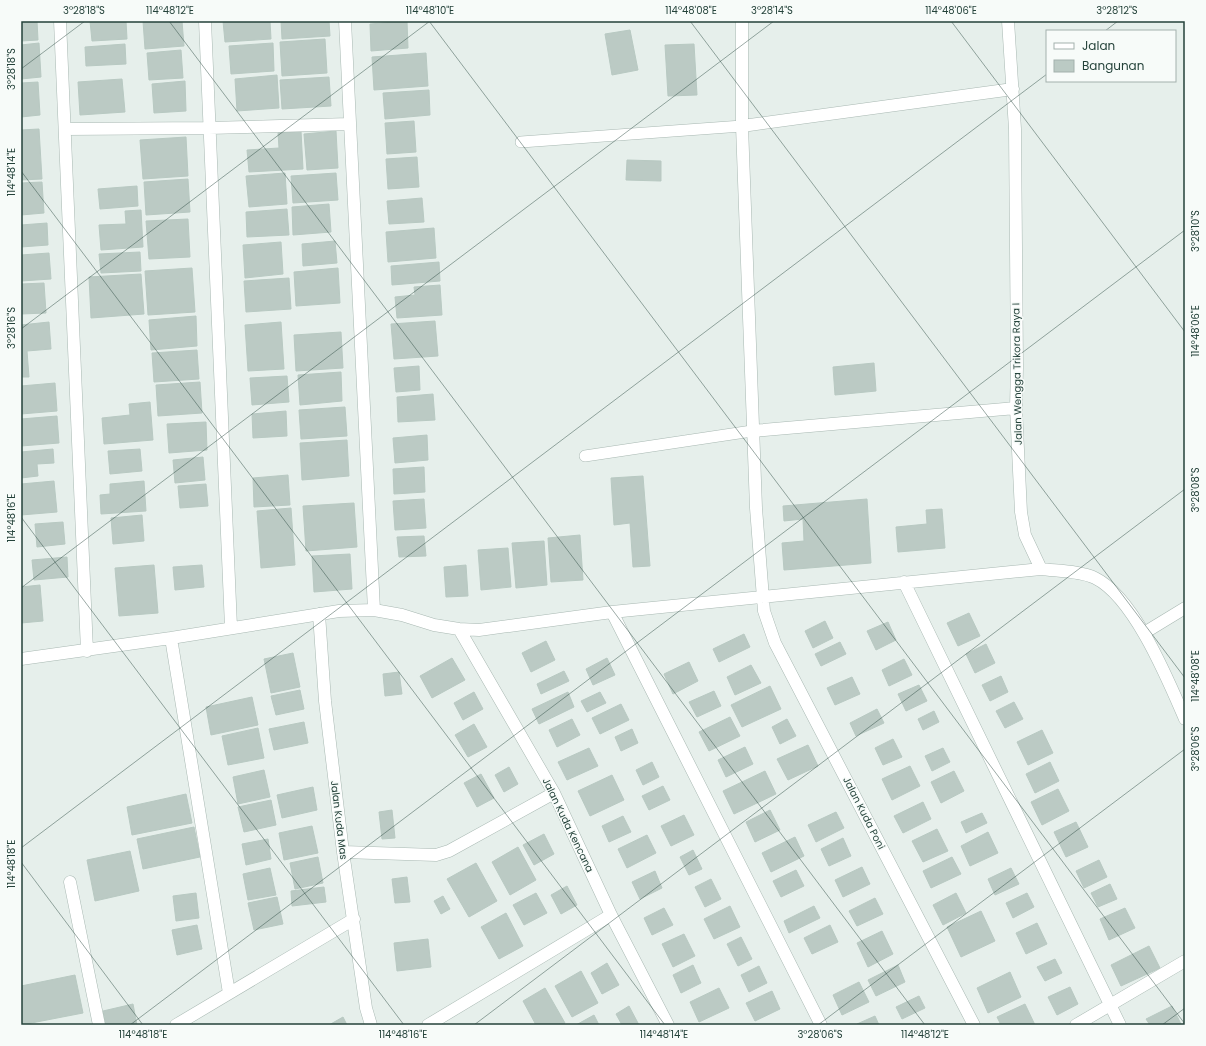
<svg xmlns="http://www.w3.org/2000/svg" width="1206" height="1046" font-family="Poppins,sans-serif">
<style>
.building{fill:#bbcac4;stroke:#b8c9c2}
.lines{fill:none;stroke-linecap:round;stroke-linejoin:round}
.lane-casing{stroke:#a8b8b2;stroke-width:12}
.street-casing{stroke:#a8b8b2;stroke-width:13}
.lane{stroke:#fff;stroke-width:11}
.street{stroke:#fff;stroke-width:12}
.ticks{fill:none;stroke:#24423a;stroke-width:1;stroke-opacity:0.45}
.labels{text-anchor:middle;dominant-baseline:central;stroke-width:3;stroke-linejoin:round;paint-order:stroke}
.street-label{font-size:10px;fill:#24423a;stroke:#f7fbf9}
.neatline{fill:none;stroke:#24423a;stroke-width:1.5}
.ticks-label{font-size:10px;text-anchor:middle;fill:#24423a}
</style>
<rect width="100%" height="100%" fill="#e6efeb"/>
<path class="building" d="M21 21H37L38 40 21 41Z
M90 21H126L127 39 92 41Z
M143 21H182L184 46 145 49Z
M223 21H270L271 39 225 42Z
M281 21H329L330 36 282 39Z
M407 21 408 48 371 51 370 24Z
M630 30 638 70 612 75 605 34Z
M325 39 327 73 282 76 280 42Z
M39 43 41 77 21 79V45Z
M273 43 274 71 231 74 229 46Z
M125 44 126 64 86 66 85 47Z
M694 44 697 95 668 96 665 45Z
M181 50 183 78 149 80 147 53Z
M426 53 428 86 374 90 372 57Z
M277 75 279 108 237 111 235 79Z
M329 77 331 106 282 109 280 80Z
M122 79 125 112 80 115 78 82Z
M185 81 186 111 154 113 152 84Z
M38 82 40 115 21 117V83Z
M429 90 430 115 385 119 383 93Z
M414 121 416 152 387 154 385 123Z
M39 129 42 179 21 180V130Z
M301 131 303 169 249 172 247 150 279 148 278 133Z
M336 131 338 168 307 170 304 134Z
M186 137 188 176 143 179 140 140Z
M417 157 419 187 388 189 386 159Z
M627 160 661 161V181L626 180Z
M285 173 287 204 249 207 246 176Z
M336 173 338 200 293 203 291 176Z
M188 179 190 212 146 215 144 182Z
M42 182 44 213 21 215V183Z
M137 186 138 206 100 209 98 189Z
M422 198 424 222 389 224 387 201Z
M329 204 331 232 293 235 292 207Z
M287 209 289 235 247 237 246 212Z
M141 210 143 247 101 250 99 225 126 224 125 211Z
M188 219 190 257 149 259 146 221Z
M47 223 48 245 21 247V225Z
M434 228 436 258 388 262 386 232Z
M335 241 337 263 303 266 302 244Z
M281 242 283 274 245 278 243 245Z
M140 252 141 271 101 273 99 254Z
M49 253 51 279 21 281V255Z
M439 262 440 281 392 285 391 266Z
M192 268 195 312 148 315 145 271Z
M338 268 340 303 296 306 294 272Z
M141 274 144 314 91 318 89 277Z
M289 278 291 309 246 312 244 281Z
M44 283 46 313 21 314V284Z
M440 285 442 315 397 318 395 297 415 295 414 287Z
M196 316 197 346 151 350 149 320Z
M435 321 438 356 394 359 391 324Z
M49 322 51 349 27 351 29 377H21V325Z
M281 322 284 369 248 371 245 325Z
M341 332 343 368 296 371 294 335Z
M197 350 199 379 154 382 152 353Z
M874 363 876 391 835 395 833 367Z
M419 366 420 390 396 392 394 368Z
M341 372 342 401 300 405 298 375Z
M287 376 289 402 252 405 250 378Z
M200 382 202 413 158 416 156 385Z
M55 383 57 411 21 414V386Z
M433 394 435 420 398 422 397 397Z
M150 402 153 440 104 444 102 418 130 415 129 404Z
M345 407 347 436 301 439 299 410Z
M286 411 287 436 253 438 252 414Z
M57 416 59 443 21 446V419Z
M206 422 207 450 169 453 167 424Z
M427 435 428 460 395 463 393 438Z
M347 440 349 476 302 480 300 443Z
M53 449 54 463 37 464 38 476 21 478V452Z
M140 449 142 471 110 474 108 451Z
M203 457 205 480 175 483 173 460Z
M424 467 425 492 394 494 393 469Z
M288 475 290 505 254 507 253 478Z
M643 476 650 566 633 567 630 523 614 525 611 478Z
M54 481 57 512 21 515V484Z
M144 481 146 511 101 514 100 495 110 494V484Z
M206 484 208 506 180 508 178 486Z
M424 499 426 528 395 530 393 501Z
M867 499 871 563 784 570 782 543 804 541 803 519 784 521 783 506Z
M354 503 357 547 306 551 303 506Z
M291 508 295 565 261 568 257 511Z
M942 509 945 548 898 552 896 527 927 524 926 510Z
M142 515 144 541 113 544 111 518Z
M63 522 65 544 37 547 35 524Z
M580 535 583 580 551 582 548 538Z
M424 536 426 556 399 557 397 537Z
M544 541 547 585 516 588 512 543Z
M508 548 511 587 481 590 478 550Z
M350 554 352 589 314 592 312 556Z
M67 557 68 577 34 580 32 560Z
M154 565 158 613 119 616 115 568Z
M202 565 204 587 175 590 173 567Z
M466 565 468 596 446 597 444 567Z
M40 585 43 621 21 623V587Z
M969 613 980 636 958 646 947 623Z
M825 621 833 638 813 648 805 631Z
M888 622 896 640 876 650 867 631Z
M744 634 750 647 719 662 713 649Z
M546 641 555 660 531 672 522 653Z
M840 642 846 654 821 666 815 654Z
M986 644 995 663 975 673 966 654Z
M293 653 300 687 271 693 264 659Z
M452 658 465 680 432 698 420 676Z
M607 658 615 675 593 685 586 669Z
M904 659 912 675 889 686 882 670Z
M689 662 698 681 673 694 664 674Z
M751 665 761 683 735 695 727 677Z
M564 671 569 681 541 694 537 684Z
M399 672 402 694 385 696 383 674Z
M1001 676 1008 692 990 701 982 685Z
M852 677 860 694 835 705 827 688Z
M919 685 927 701 906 711 898 694Z
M770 686 781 709 742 727 731 705Z
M300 690 304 709 276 715 271 696Z
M714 691 721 706 697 717 689 702Z
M474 692 483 709 463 720 454 703Z
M568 692 574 707 539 724 532 709Z
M600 692 606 703 587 712 581 701Z
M252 697 258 725 211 735 206 707Z
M1014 702 1023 719 1005 728 996 711Z
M621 704 629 720 600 734 592 718Z
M877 709 884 723 856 736 850 723Z
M934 711 939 722 923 730 918 719Z
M730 717 740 736 709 751 699 732Z
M572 719 580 735 557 747 549 730Z
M787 719 796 736 780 744 772 727Z
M304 722 308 743 274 750 269 729Z
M474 724 487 747 468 757 455 735Z
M258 728 264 758 228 765 222 736Z
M632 729 638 743 621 751 615 737Z
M1042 730 1053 753 1028 765 1017 742Z
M893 739 902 757 883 765 875 748Z
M808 745 818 766 788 780 777 759Z
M745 747 753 764 726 777 718 760Z
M589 748 598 766 567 780 558 762Z
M943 748 950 762 932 771 925 756Z
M652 762 659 777 643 785 636 770Z
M1050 762 1059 781 1035 793 1026 774Z
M910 766 920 786 892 800 882 779Z
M509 767 518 784 504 792 495 775Z
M264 770 270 797 238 804 233 777Z
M765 771 776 794 734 814 723 791Z
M954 771 964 791 941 803 931 782Z
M481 774 494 798 477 807 464 783Z
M612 775 624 800 590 816 578 791Z
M663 786 670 800 649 810 642 796Z
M313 787 317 810 282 818 277 795Z
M1058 789 1069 811 1042 825 1031 802Z
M186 794 192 823 132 835 127 807Z
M271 800 276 825 244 832 238 807Z
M923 802 931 819 903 833 894 816Z
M392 810 395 838 382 839 379 812Z
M770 810 780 830 755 842 746 822Z
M836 812 844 828 816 842 808 825Z
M982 813 987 823 966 833 961 822Z
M684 815 694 835 671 846 661 826Z
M623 816 631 832 609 842 602 826Z
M1076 822 1088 847 1066 857 1054 832Z
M312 826 318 853 284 860 279 833Z
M194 827 200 857 143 869 137 839Z
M937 829 948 851 923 862 912 841Z
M988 832 998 853 970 866 961 846Z
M544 834 554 854 534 865 523 845Z
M647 835 656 853 627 868 618 849Z
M795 837 804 856 771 872 762 853Z
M843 838 851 856 829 866 821 849Z
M268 839 271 859 246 865 242 844Z
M518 847 536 880 510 895 492 862Z
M693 850 702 869 689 875 680 857Z
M130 851 139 891 95 901 87 860Z
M318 857 323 883 295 889 290 863Z
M952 857 961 874 931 888 923 871Z
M1099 860 1107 877 1084 888 1076 871Z
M476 863 497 901 469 917 447 879Z
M862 867 870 884 843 897 835 880Z
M270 868 276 895 248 900 243 874Z
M1011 868 1019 884 995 895 988 879Z
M796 870 804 886 781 897 773 881Z
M655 871 662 888 640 899 632 882Z
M407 877 410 902 395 903 392 879Z
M711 879 721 899 705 907 695 887Z
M1110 884 1117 899 1098 907 1091 893Z
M567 886 577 905 561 914 551 895Z
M324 887 326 902 292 906 291 891Z
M196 893 199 918 176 921 173 896Z
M536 893 547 913 524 925 513 905Z
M956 893 966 913 943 925 933 905Z
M1027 893 1034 907 1013 918 1006 903Z
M443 896 450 909 441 914 434 901Z
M277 897 283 924 254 930 248 903Z
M875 898 883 914 857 926 849 911Z
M730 906 740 927 714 939 704 919Z
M814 906 820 918 789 933 784 921Z
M664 908 673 925 652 935 644 918Z
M1125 908 1135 928 1109 940 1100 919Z
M981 911 995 941 961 957 947 927Z
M506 913 523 946 499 959 481 927Z
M1037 923 1047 944 1026 954 1016 933Z
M197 925 202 949 177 955 172 930Z
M830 925 838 942 812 954 804 938Z
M882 931 893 954 868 967 857 943Z
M684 934 695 956 673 967 662 944Z
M741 937 752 959 738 966 727 944Z
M428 939 431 967 397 971 394 943Z
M1149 946 1160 968 1121 986 1111 965Z
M1055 959 1062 973 1045 981 1037 967Z
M607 963 619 985 602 994 591 973Z
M693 965 701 983 681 993 673 975Z
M898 965 905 982 876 996 868 980Z
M759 966 767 983 749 992 741 975Z
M581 971 598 1003 572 1017 555 986Z
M1010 972 1021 997 988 1013 977 988Z
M75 975 83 1013 21 1025V986Z
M859 982 869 1002 842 1015 833 995Z
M1070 987 1078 1004 1057 1015 1048 997Z
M545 988 565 1023 561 1025H536L523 1001Z
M719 988 729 1008 699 1022 690 1002Z
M772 991 780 1009 755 1021 746 1003Z
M919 996 925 1008 902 1019 896 1007Z
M133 1004 137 1025H106L103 1011Z
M1025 1004 1035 1025H1001L997 1017Z
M629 1006 639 1025H622L616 1014Z
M1172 1006 1181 1024 1150 1025 1146 1019Z
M594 1015 599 1025H576Z
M875 1016 879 1025H857V1024Z
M343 1017 347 1025H329Z"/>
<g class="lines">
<defs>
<path id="lane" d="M521 142 742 126
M585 456 752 431"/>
<path id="street" d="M60 21 87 651
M205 21 231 627
M345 21 374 610
M742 21V126L756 508 764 611 775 643 974 1025
M1008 21 1015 129 1017 367 1016 408 1021 512 1025 535 1041 569
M742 126 1013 89
M65 129 209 128 349 124
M752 431 1016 408
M904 582 1120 1025
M612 612 821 1025
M319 614 325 701 343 852 366 1008 371 1025
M459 629 554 793 611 915 668 1025
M1144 633 1185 608
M171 638 229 993
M21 659 171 638 339 611 374 610 402 615 434 625 459 629 479 630 612 612 1041 569C1056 571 1081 571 1095 578 1134 597 1168 680 1185 719
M343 852 436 855 449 851 554 793
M70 882 99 1025
M176 1025 354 919
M428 1025 611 915
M1076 1025 1185 961"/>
</defs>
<use href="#lane" class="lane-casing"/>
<use href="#street" class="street-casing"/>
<use href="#lane" class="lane"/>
<use href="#street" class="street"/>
</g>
<path class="ticks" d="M169 21 925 1025M429 21 1185 1024M690 21 1185 678M951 21 1185 332M1105 31 1118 21M21 69 85 21M21 171 665 1025M21 329 430 21M21 517 404 1025M21 588 774 21M21 848 1047 74M21 862 143 1025M130 1025 1185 230M474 1025 1185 489M818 1025 1185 749M1162 1025 1185 1008"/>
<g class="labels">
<g class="street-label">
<text transform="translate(1017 374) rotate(-91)">Jalan Wengga Trikora Raya I</text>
<text transform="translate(864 813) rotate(63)">Jalan Kuda Poni</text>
<text transform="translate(339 820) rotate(83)">Jalan Kuda Mas</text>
<text transform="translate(568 825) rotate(64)">Jalan Kuda Kencana</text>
</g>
</g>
<rect width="1206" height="1046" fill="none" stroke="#f7fbf9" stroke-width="44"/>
<rect x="1046" y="30" width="130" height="52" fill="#f7fbf9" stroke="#a3b1ad"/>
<rect x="1054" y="43" width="20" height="6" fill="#ffffff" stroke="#a3b1ad"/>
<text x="1082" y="50" font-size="12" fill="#24423a">Jalan</text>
<rect x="1054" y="60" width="20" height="12" fill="#bbcac4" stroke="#a3b1ad"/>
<text x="1082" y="70" font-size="12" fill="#24423a">Bangunan</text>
<rect x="22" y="22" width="1162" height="1002" class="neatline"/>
<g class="ticks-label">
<text x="84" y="14">3°28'18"S</text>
<text x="170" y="14">114°48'12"E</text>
<text x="430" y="14">114°48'10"E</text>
<text x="691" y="14">114°48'08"E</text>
<text x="772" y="14">3°28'14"S</text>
<text x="951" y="14">114°48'06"E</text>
<text x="1117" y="14">3°28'12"S</text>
<text transform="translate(11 69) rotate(-90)" y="4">3°28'18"S</text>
<text transform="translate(11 172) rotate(-90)" y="4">114°48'14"E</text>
<text transform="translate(1195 231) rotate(-90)" y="4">3°28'10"S</text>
<text transform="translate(11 328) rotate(-90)" y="4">3°28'16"S</text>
<text transform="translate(1195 331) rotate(-90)" y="4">114°48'06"E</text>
<text transform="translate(1195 490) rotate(-90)" y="4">3°28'08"S</text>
<text transform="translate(11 518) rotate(-90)" y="4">114°48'16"E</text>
<text transform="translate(1195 676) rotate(-90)" y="4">114°48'08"E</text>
<text transform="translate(1195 749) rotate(-90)" y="4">3°28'06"S</text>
<text transform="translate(11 864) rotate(-90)" y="4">114°48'18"E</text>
<text x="143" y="1038">114°48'18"E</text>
<text x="403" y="1038">114°48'16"E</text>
<text x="664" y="1038">114°48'14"E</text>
<text x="820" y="1038">3°28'06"S</text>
<text x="925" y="1038">114°48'12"E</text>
</g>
</svg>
